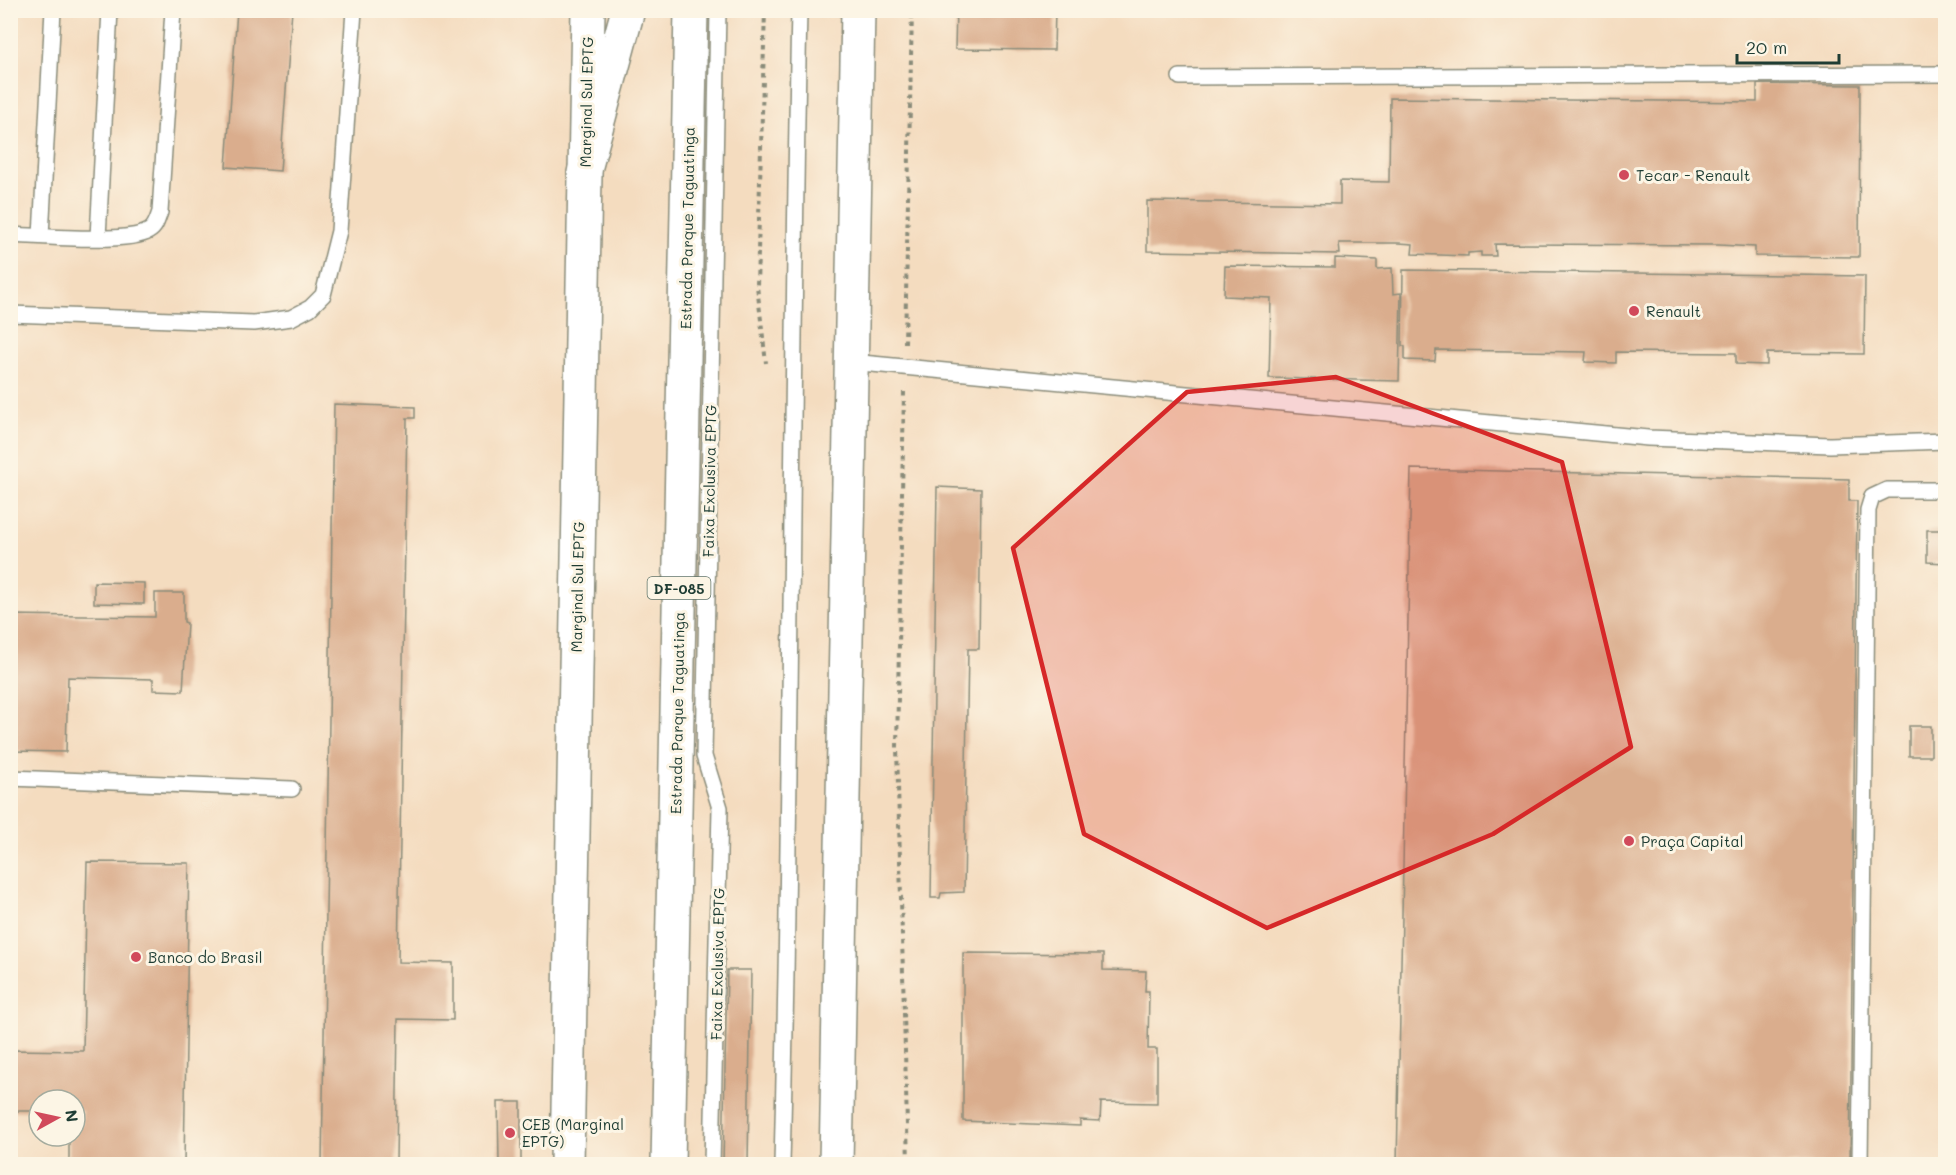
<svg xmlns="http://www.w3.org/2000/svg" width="1956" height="1175" font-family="Mali,sans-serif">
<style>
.building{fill:#daad8d}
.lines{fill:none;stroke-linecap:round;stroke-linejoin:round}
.service-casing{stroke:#8a8c7a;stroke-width:18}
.primary-casing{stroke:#8a8c7a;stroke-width:36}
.trunk-casing{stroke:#8a8c7a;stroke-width:36}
.path{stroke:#8a8c7a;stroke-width:4;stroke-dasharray:4.5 4.5;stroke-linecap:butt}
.service{stroke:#fff;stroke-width:15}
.primary{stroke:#fff;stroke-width:33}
.trunk{stroke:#fff;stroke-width:33}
.marked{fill:#d62828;fill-opacity:0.2;stroke:#d62828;stroke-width:4.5;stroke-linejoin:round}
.poi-dot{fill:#d1495b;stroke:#fcf5e5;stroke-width:2}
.labels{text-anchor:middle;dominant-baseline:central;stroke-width:6;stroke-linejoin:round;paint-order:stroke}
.shield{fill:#fcf5e5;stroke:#617469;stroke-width:1.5}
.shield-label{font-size:14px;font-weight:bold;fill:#1f3d34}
.street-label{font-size:15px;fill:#1f3d34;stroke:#fcf5e5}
.poi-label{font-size:15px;fill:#1f3d34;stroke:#fcf5e5;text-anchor:start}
</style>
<rect width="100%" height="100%" fill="#fcf5e5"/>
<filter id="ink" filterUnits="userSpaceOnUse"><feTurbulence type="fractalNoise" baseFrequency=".0167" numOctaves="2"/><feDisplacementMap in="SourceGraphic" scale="12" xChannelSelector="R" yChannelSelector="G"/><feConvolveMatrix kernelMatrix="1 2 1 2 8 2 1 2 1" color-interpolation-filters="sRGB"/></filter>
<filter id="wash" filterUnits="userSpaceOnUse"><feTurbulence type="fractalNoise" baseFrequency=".008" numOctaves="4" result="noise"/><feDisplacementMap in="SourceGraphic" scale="24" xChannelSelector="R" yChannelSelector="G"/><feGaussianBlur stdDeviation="1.35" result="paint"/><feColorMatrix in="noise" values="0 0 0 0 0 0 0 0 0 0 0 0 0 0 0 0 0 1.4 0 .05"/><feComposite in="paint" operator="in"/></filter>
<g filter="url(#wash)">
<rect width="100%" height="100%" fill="#f4dcbf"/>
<g id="blocks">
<path class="building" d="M237 10H292L280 171 226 167Z
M956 10H1055L1054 50 955 49Z
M1757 84 1860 85 1859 257 1755 256V247L1719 245 1495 244 1496 256H1481V252L1468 253V256L1412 254 1413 244 1399 243H1339L1340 254 1147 251V201L1340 204V181L1389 182 1390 98 1757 102Z
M1335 258 1377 260V269L1392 268 1393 294 1401 293 1399 381 1269 378 1271 298 1224 296 1225 266 1335 267Z
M1403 270 1865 276 1864 354 1767 353V365L1736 364V353L1616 352V363L1585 362 1586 352 1436 350 1435 361 1405 360V346H1402Z
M334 404 415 407V418H407L398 962 453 963V1020L398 1019 396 1164H322Z
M1411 469 1849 479V501H1857L1850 1164H1397Z
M937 487 981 489 979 649H968L964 892 941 893 940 898H931Z
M1927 530H1946V563L1927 562Z
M94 582 144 583V604L94 603Z
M155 593H184V622L187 623 183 691 153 690V679L68 677 66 752 10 751V615L155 617Z
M1909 726H1931V756H1909Z
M87 862 189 863 184 1164H69V1136H75V1124H82V1111H75V1100H39V1111H10V1050L83 1051Z
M963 953 1103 954V970L1146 971 1145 991H1149L1148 1049H1157V1103L1101 1102 1100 1121 1080 1120V1126L963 1121Z
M727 970H751L748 1164H723Z
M498 1102H521V1164H499Z"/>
</g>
</g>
<g filter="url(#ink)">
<use href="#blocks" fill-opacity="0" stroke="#8a8c7a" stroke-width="1.5"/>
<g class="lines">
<defs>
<path id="service" d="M1180 77 1946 74
M10 235C39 236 128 244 149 231 156 227 157 220 160 212L173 10
M41 236 53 10
M98 237 110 10
M10 314 254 323 291 318 310 308 323 295 339 231 354 10
M851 362 1648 438 1830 445 1946 441
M10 778 292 789
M712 1164 720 808 704 756 718 10
M782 1164C792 780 791 395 799 10
M1860 1164 1868 510 1872 497 1887 490H1946"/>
<path id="primary" d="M567 1164 588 10"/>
<path id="trunk" d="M584 173 628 10
M668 1164 691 10
M836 1164 858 10"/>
</defs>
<use href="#service" class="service-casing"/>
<use href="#primary" class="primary-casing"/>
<use href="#trunk" class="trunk-casing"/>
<path class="path" d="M765 10 757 286 766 363
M905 343 912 10
M904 392 897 747 908 1164"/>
<use href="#service" class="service"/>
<use href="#primary" class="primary"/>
<use href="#trunk" class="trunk"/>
</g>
</g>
<path class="marked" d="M1336 377 1562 462 1631 747 1493 834 1267 928 1084 834 1013 548 1187 392Z"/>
<g class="poi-dot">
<circle cx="1624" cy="175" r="6"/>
<circle cx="1634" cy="311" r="6"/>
<circle cx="1629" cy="841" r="6"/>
<circle cx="136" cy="957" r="6"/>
<circle cx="510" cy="1133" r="6"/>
</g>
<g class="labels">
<rect class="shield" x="647.5" y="577" width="63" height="22" rx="4.5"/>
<g class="shield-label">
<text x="679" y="588">DF-085</text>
</g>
<g class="street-label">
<text transform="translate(586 102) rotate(-89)">Marginal Sul EPTG</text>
<text transform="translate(687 228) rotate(-89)">Estrada Parque Taguatinga</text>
<text transform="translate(709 481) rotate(-89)">Faixa Exclusiva EPTG</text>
<text transform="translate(577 587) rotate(-89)">Marginal Sul EPTG</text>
<text transform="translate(677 713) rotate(-89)">Estrada Parque Taguatinga</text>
<text transform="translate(717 964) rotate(-89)">Faixa Exclusiva EPTG</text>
</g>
<g class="poi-label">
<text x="1636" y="175">Tecar - Renault</text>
<text x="1646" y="311">Renault</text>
<text x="1641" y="841">Praça Capital</text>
<text x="148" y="957">Banco do Brasil</text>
<text x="522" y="1124">CEB (Marginal<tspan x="522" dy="17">EPTG)</tspan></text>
</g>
</g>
<rect width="1956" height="1175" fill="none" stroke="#fcf5e5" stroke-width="36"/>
<g transform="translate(57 1118) rotate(82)"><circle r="28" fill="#fcf5e5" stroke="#a4ab9e" stroke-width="1.5"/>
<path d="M0-4.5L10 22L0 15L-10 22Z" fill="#d1495b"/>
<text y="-9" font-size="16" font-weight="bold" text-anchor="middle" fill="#1f3d34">N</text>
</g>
<path d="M1737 54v9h102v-9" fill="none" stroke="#1f3d34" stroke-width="3"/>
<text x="1746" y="54" font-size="18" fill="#1f3d34" stroke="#fcf5e5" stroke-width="4.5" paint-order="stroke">20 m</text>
</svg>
